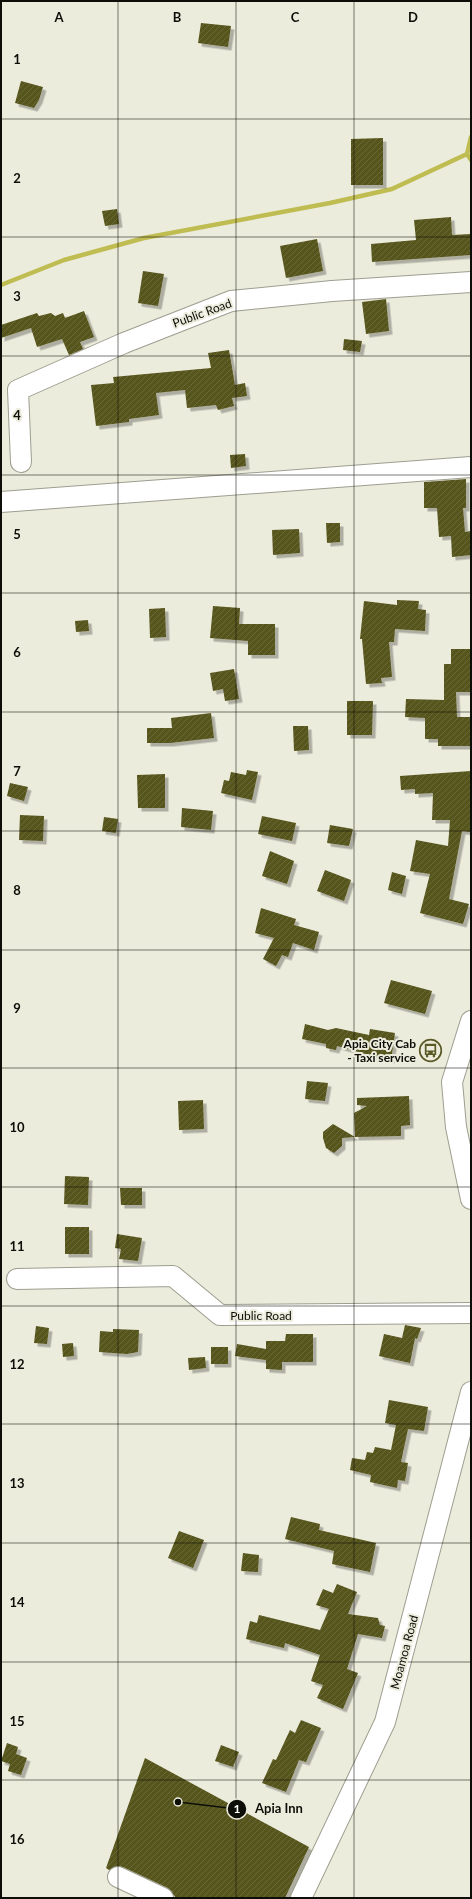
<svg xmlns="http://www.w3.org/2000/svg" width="472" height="1899" font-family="Lato,sans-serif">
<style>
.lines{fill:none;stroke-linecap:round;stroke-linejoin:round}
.stream{stroke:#bfbc51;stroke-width:4.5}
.building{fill:url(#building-hatch);filter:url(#shadow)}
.minor-casing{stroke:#9e9e90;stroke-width:22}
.minor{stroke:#fff;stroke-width:20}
.grid{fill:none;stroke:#0e0e09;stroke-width:1;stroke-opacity:0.55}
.labels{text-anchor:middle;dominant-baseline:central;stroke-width:4;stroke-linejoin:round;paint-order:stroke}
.street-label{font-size:12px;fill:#0e0e09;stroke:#ececdd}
.poi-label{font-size:12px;font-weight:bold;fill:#0e0e09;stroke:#ececdd;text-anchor:end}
.grid-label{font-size:13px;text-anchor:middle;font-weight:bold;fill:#0e0e09;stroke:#ececdd;stroke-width:4;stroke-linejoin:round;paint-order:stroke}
.leader{fill:none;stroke:#0e0e09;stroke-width:1.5}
.callout-dot{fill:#0e0e09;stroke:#ececdd;stroke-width:1.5}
.mark-label{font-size:12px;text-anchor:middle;font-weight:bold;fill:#fff}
.callout-label{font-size:13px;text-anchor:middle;font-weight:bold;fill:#0e0e09;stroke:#ececdd;stroke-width:4;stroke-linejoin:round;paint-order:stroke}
</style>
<defs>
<pattern id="building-hatch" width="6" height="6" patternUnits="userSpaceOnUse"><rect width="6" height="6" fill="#56541b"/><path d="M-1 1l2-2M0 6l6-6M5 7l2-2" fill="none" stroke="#69683a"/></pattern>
<filter id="shadow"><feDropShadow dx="3.5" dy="3.5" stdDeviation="0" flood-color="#0004"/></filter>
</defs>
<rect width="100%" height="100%" fill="#ececdd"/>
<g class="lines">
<path class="stream" d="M471 137 467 154 471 160
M1 285 64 260 144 238 330 203 392 189 467 154"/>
</g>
<path class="building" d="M201 23 231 26 228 47 198 43Z
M21 81 43 87 39 100 34 108 15 103Z
M383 138V185H351V139Z
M117 209 119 224 105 226 102 211Z
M451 217 452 235 471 234V255L372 262 371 244 416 240 414 220Z
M317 239 323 271 286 278 280 246Z
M143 271 164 274 158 306 138 303Z
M386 299 389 331 366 334 362 302Z
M84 311 94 337 80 342 83 349 69 355 62 339 37 347 31 328 1 338V325L37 313 39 316 51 313 55 316 63 313 65 318Z
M344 339 362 341 360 352 343 350Z
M229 350 235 385 245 383 247 396 232 398 234 406 218 410 216 405 187 408 185 390 156 393 159 415 129 419V422L96 426 91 385 114 383 113 377 211 368 208 353Z
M245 454 246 466 231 468 230 455Z
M466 479V508H463L465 532 471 531V555L452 557 451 536 439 537 437 508H424V482Z
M326 523H340V542L327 543Z
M299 529 300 553 273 555 272 530Z
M397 600 419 601 418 609 426 610 425 631 395 629 394 642H389L392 677 381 678 382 683 366 684 362 639H360L364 601 397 605Z
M213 606 240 608 239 624H275V655H248V641L210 638Z
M165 608 166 637 150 638 149 609Z
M88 620 89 631 76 632 75 621Z
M451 649H471V692H456L457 717H471V746H438V739H425V718L405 717 406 699 444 700V664H451Z
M234 669 239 699 225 701 223 689 213 691 210 673Z
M347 701H373L372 735H347Z
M211 713 214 738 170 743H147V728H172L171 718Z
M293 726H308L309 750 294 751Z
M247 770 258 772 252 800 221 793 224 780 229 781 231 772 246 775Z
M471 771V832L462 831 449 899 469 904 463 924 420 913 430 874 410 871 416 840 448 846 450 820H432L433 793 415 794V789L401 790 400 776Z
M165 774V808H138L137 775Z
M10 783 28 787 24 801 7 796Z
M182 808 213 811 211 830 181 827Z
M20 815 44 816 43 841 19 840Z
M262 816 296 823 292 841 258 834Z
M104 817 118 819 116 833 102 831Z
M330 825 353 829 349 846 327 843Z
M270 851 294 861 287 884 262 876Z
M325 870 351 880 344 901 317 891Z
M392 872 406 876 402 894 388 890Z
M261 908 296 919 294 925 319 932 314 950 293 943 288 957 282 955 276 966 263 959 274 938 255 933Z
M391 980 432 991 425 1014 384 1003Z
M305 1024 328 1030 336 1028 369 1035 370 1029 395 1033 391 1060 365 1056 366 1054 337 1046 336 1050 326 1048V1044L302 1039Z
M307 1081 328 1083 325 1101 305 1099Z
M409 1096 410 1125 401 1126V1136L355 1137 354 1113 367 1106 357 1105V1098Z
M203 1100 204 1129 179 1130 178 1101Z
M333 1124 355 1137 342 1138V1146L334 1153 326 1148 323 1138V1132Z
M65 1176 89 1177 88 1205 64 1204Z
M120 1188H142V1205H121Z
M65 1227H89V1254H65Z
M117 1234 142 1238 138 1261 119 1259 121 1249 115 1248Z
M405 1325 421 1328 417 1339 415 1338 410 1363 379 1356 384 1334 402 1338Z
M36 1326 49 1328 47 1344 34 1343Z
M113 1329 139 1330 138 1352 127 1354 99 1352 100 1331 113 1332Z
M286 1334H313V1362H282V1370L266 1369V1360L235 1356 237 1344 266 1349V1341H285Z
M73 1343 74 1356 63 1357 62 1344Z
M211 1347H228V1364H211Z
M205 1357 206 1368 189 1370 188 1358Z
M389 1400 428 1407 424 1431 408 1429 401 1462 408 1463 405 1481 398 1480 397 1488 370 1482 371 1475 350 1470 352 1458 365 1460 367 1452 373 1453 375 1447 391 1450 396 1425 385 1423Z
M291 1517 320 1524 319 1530 376 1543 370 1572 332 1564 334 1551 285 1539Z
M179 1531 204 1540 193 1568 168 1558Z
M243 1553 259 1555 258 1572 241 1571Z
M337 1584 357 1592 348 1614 378 1618 380 1625 385 1626 382 1638 358 1634 347 1669 358 1673 343 1709 317 1698 323 1685 311 1681 320 1655 285 1643 284 1648 246 1639 250 1621 257 1623 259 1615 320 1630 329 1609 316 1605 323 1589 333 1593Z
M301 1720 321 1728 306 1762 299 1760 286 1792 262 1783 273 1759 276 1760 290 1730 295 1733Z
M7 1743 18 1747 16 1754 27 1758 21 1775 8 1771 10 1764 1 1761Z
M221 1745 239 1752 233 1767 215 1761Z
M145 1758 309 1847 285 1898H176L168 1888 123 1867 117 1866 109 1870 106 1868Z"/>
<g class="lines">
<defs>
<path id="minor" d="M21 462 18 390 124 343 231 301 332 291 471 282
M1 502 471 467
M471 1021 452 1082 456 1127 471 1199
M17 1279 173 1276 220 1315 471 1313
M118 1877 163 1898
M301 1898 385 1722 471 1392"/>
</defs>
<use href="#minor" class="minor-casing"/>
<use href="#minor" class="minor"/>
</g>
<path class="grid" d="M118 1V1898M236 1V1898M354 1V1898M1 119H471M1 237H471M1 356H471M1 475H471M1 593H471M1 712H471M1 831H471M1 950H471M1 1068H471M1 1187H471M1 1306H471M1 1424H471M1 1543H471M1 1662H471M1 1780H471"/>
<defs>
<symbol id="bus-ring" viewBox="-11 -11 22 22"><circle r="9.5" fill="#ececdd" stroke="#5b5926" stroke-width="1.5"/><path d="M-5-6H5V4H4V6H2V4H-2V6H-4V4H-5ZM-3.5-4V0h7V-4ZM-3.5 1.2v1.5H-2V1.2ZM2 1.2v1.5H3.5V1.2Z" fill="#5b5926"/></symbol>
</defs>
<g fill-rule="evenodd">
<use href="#bus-ring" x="418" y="1038" width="25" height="25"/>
</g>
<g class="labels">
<g class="street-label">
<text transform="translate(202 313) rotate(-20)">Public Road</text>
<text x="261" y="1315">Public Road</text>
<text transform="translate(404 1652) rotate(-75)">Moamoa Road</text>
</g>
<g class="poi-label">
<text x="416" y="1043">Apia City Cab<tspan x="416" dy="14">- Taxi service</tspan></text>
</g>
</g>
<g class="grid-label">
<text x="59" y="22">A</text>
<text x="177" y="22">B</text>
<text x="295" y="22">C</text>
<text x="413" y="22">D</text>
<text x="17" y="64">1</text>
<text x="17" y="183">2</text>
<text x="17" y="301">3</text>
<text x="17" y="420">4</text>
<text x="17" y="539">5</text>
<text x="17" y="657">6</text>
<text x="17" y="776">7</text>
<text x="17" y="895">8</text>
<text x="17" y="1013">9</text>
<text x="17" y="1132">10</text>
<text x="17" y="1251">11</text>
<text x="17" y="1369">12</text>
<text x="17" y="1488">13</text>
<text x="17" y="1607">14</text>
<text x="17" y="1726">15</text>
<text x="17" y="1844">16</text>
</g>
<path class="leader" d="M178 1802L237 1809"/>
<g class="callout-dot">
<circle cx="178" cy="1802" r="4"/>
<circle cx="237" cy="1809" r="10"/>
</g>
<g class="mark-label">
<text x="237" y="1813">1</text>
</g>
<g class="callout-label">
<text x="279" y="1813">Apia Inn</text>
</g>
<rect width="472" height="1899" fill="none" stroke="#0e0e09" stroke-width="4"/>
</svg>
